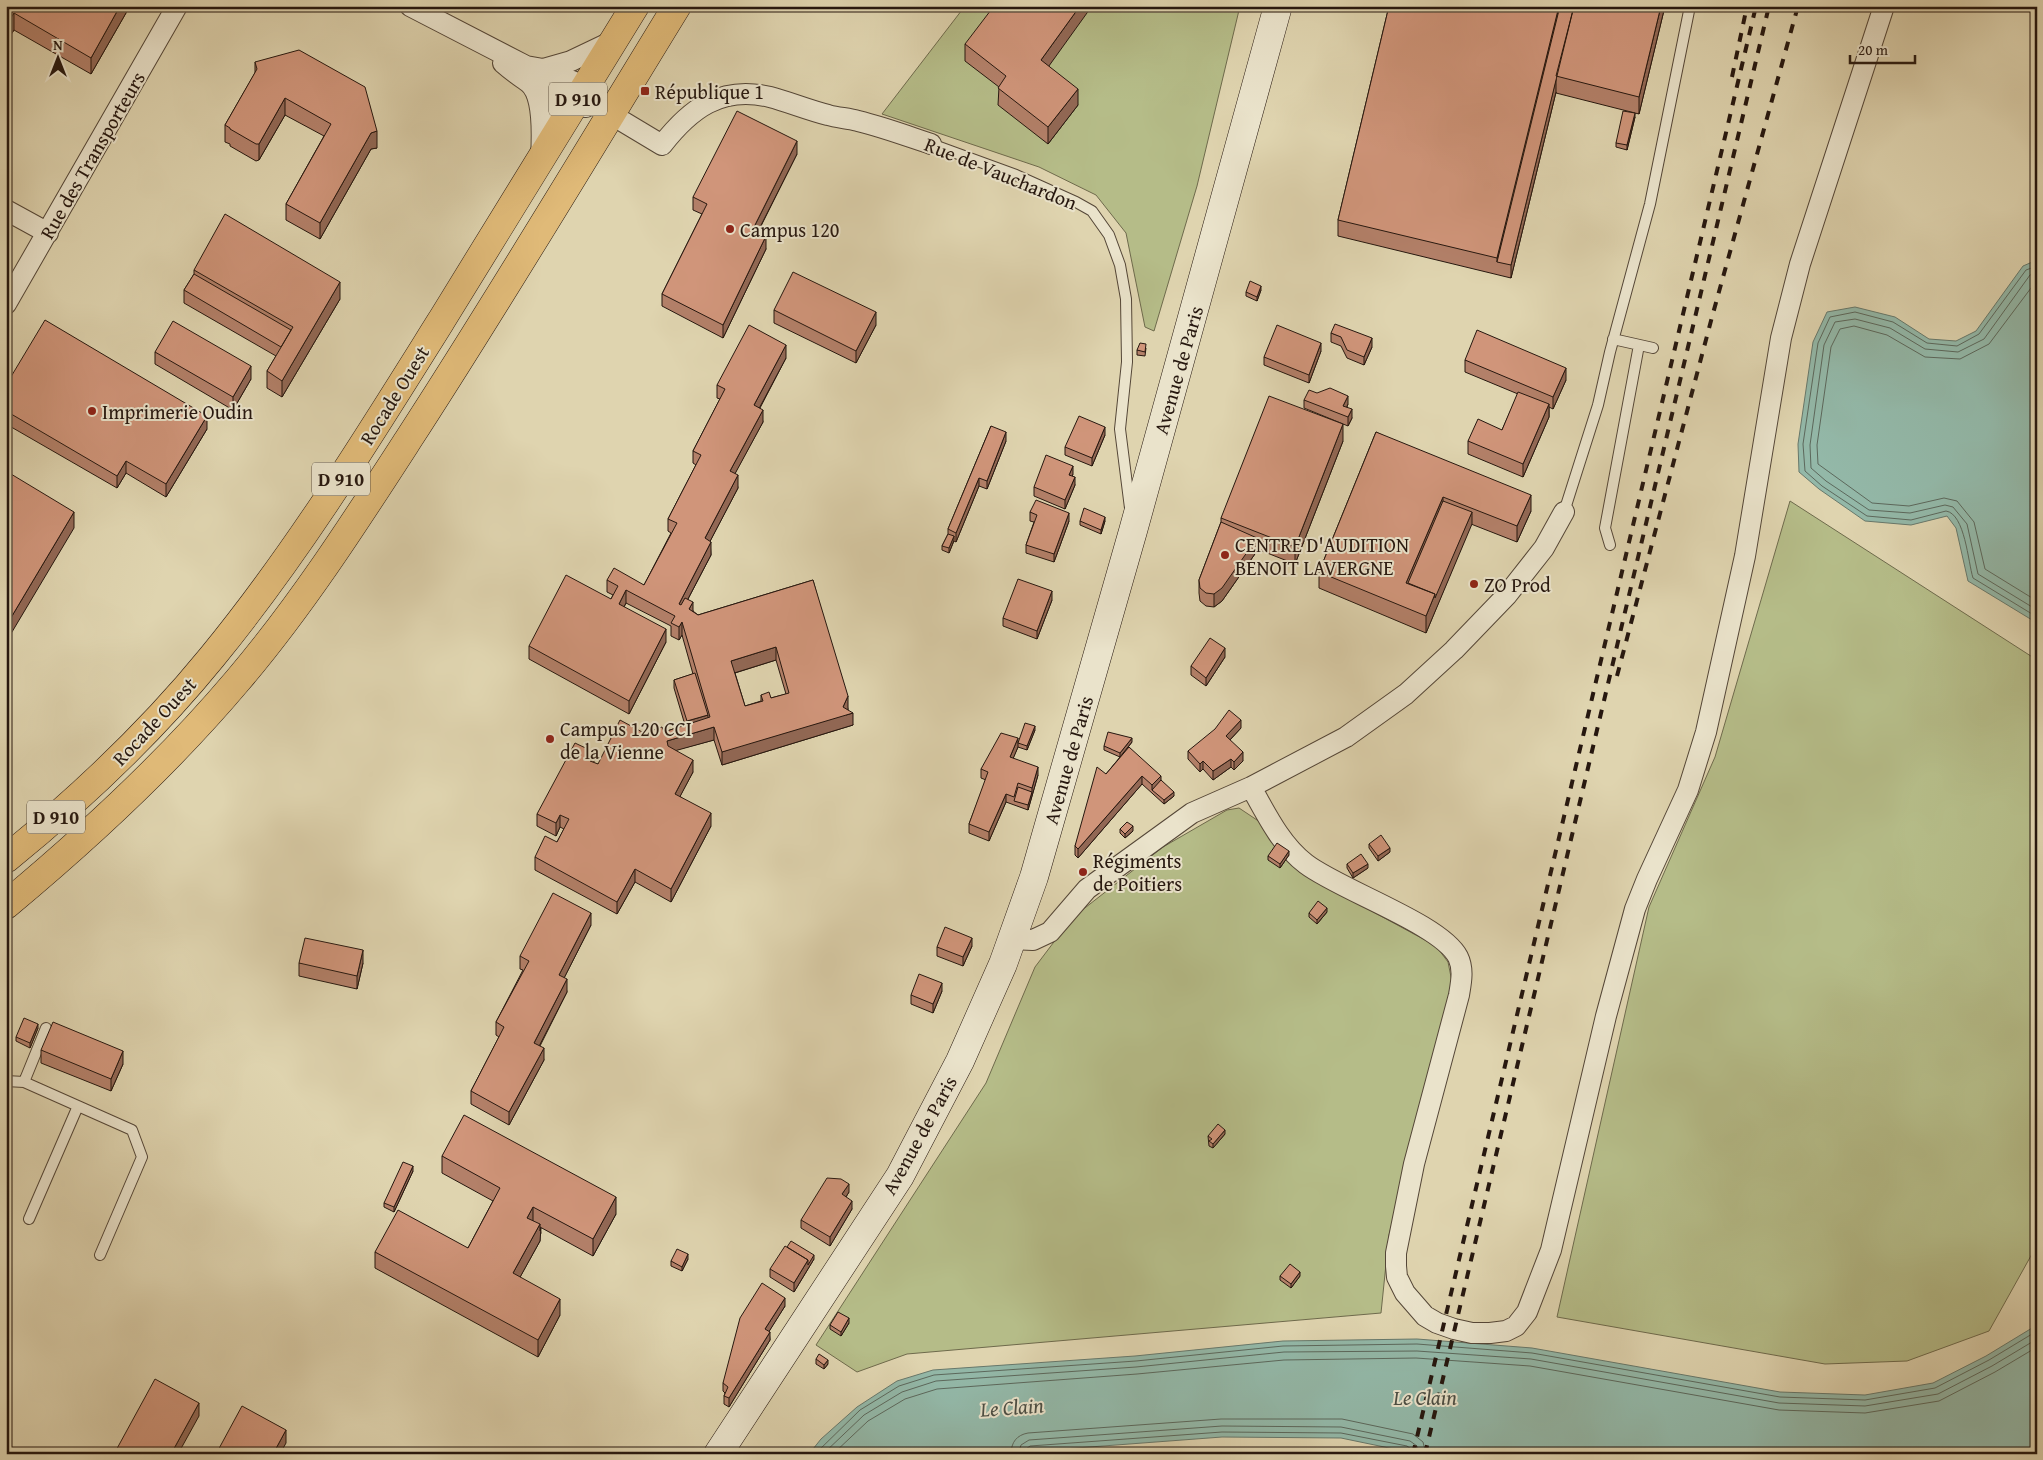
<svg xmlns="http://www.w3.org/2000/svg" width="2043" height="1460" font-family="'Gentium Book Plus',serif">
<style>
.green{fill:#b5bc88;stroke:#6e6a4c}
.water{fill:#93b8a8;stroke:#67786b}
.lines{fill:none;stroke-linecap:round;stroke-linejoin:round}
.shore{stroke:#5c685c;stroke-width:1}
.service-casing{stroke:#544637;stroke-width:12}
.minor-casing{stroke:#544637;stroke-width:22}
.secondary-casing{stroke:#26170f;stroke-width:29}
.primary-casing{stroke:#26170f;stroke-width:29}
.service{stroke:#eae3cb;stroke-width:10}
.minor{stroke:#eae3cb;stroke-width:20}
.secondary{stroke:#eae3cb;stroke-width:28}
.primary{stroke:#e0ba78;stroke-width:28}
.rail{stroke:#26170f;stroke-width:4;stroke-dasharray:9 9;stroke-linecap:butt}
.wall{fill:#b38069;stroke:#26170f;fill-rule:evenodd}
.shaded-wall{fill:#926855;stroke:#26170f}
.building{fill:#d0957a;stroke:#26170f;fill-rule:evenodd}
.poi-dot{fill:#8f2418;stroke:#eae3cb;stroke-width:2}
.labels{text-anchor:middle;dominant-baseline:central;stroke-width:4;stroke-linejoin:round;paint-order:stroke}
.shield{fill:#eae3cb;stroke:#615447;stroke-width:1}
.shield-label{font-size:19px;font-weight:bold;fill:#26170f}
.poi-label{font-size:20px;fill:#26170f;stroke:#eae3cb;text-anchor:start}
.street-label{font-size:20px;fill:#26170f;stroke:#eae3cb}
.water-label{font-size:21px;font-style:italic;fill:#4c4f45;stroke:#eae3cb}
</style>
<rect width="100%" height="100%" fill="#dfd4af"/>
<filter id="stains"><feTurbulence type="fractalNoise" baseFrequency=".004" numOctaves="4"/><feColorMatrix values="0 0 0 0 .2 0 0 0 0 .09 0 0 0 0 .02 0 0 0 .5 -.17"/></filter>
<radialGradient id="worn" r=".72"><stop offset=".6" stop-color="#630" stop-opacity="0"/><stop offset="1" stop-color="#630" stop-opacity=".3"/></radialGradient>
<path class="green" d="M965 6H1240L1197 186 1154 331 1145 327 1126 233 1096 195 1039 167 882 114Z
M1790 501 2037 660V1245L1989 1331 1907 1361 1825 1364 1557 1317 1649 907 1715 757Z
M1239 808 1260 822 1298 871 1436 946 1448 962 1453 987 1389 1235 1381 1313 907 1354 857 1372 816 1345 986 1083 1035 967 1072 918 1163 847 1227 810Z"/>
<path class="water" d="M2037 260V623L1968 581 1956 528 1947 516 1911 525 1865 521 1819 489 1799 472 1798 444 1813 342 1827 312 1855 307 1895 317 1929 339 1956 341 1976 331 2023 266Z
M2037 1325V1454H1418L1341 1438 1222 1437 997 1454H809L821 1439 857 1407 897 1381 933 1370 1135 1356 1283 1341 1417 1339 1532 1348 1780 1392 1865 1395 1933 1383 1986 1356Z"/>
<g class="lines">
<path class="shore" d="M2037 266 2026 270 1979 334 1957 346 1927 343 1893 322 1855 312 1830 317 1818 343 1803 444 1805 471 1822 486 1867 516 1911 520 1946 511C1965 514 1968 562 1973 578L2037 617
M2037 272 2030 275 1984 339 1958 352 1925 349 1890 328 1855 319 1835 322 1824 345 1810 445 1811 468 1826 481 1869 510 1910 513 1945 505 1953 507 1967 524 1978 574 2037 610
M2037 280 1989 344 1960 359 1925 357 1887 335 1854 326 1840 329 1831 347 1817 445 1818 464 1872 503 1909 506 1944 498 1957 501 1974 522 1985 569 2037 601
M815 1454 860 1410 899 1386 934 1375 1136 1361 1283 1346 1417 1344 1532 1353 1780 1397 1865 1400 1935 1388 1989 1360 2037 1331
M823 1454 864 1415 902 1392 936 1381 1136 1367 1284 1352 1417 1351 1531 1359 1779 1403 1865 1406 1938 1394 1992 1366 2037 1339
M833 1454 868 1421 905 1399 937 1389 1137 1374 1284 1360 1416 1358 1530 1366 1779 1410 1865 1413 1939 1401 1995 1372 2037 1347
M1011 1454C1011 1442 1017 1435 1028 1433L1221 1419H1342L1413 1434 1423 1442 1426 1454
M1018 1454 1021 1445 1029 1440 1222 1426 1341 1427 1410 1441 1417 1446 1418 1454
M1025 1454 1026 1449 1030 1446 1222 1432 1341 1433 1407 1446 1411 1449 1412 1454"/>
<defs>
<path id="service" d="M931 144 1016 175 1076 202 1092 211 1109 235 1120 265 1126 299 1127 362 1120 429 1130 508
M1613 339 1653 348
M1564 512 1598 405 1610 352 1650 204 1690 6
M1610 545 1605 528 1639 345
M6 1081 24 1082 132 1130 142 1157 100 1255
M24 1082 46 1028
M29 1219 78 1106"/>
<path id="minor" d="M410 6 526 66 543 69 577 83 612 115 662 145C690 109 721 85 770 97 789 102 808 110 828 115 838 118 848 118 858 121 883 127 907 136 931 144
M503 63C512 71 518 75 528 82 545 95 542 138 541 158
M543 69 571 61 615 40
M529 83 565 102 586 107
M6 210 48 233
M6 304 177 6
M1251 787C1266 814 1281 845 1306 864 1340 890 1441 924 1458 957 1464 969 1461 983 1459 995L1414 1164 1396 1253V1266L1397 1277 1405 1293 1425 1316 1437 1323 1454 1329 1472 1333H1490L1506 1331 1516 1326 1527 1312 1551 1250 1606 1016 1635 909 1647 879 1688 790 1706 732 1745 556 1781 338 1800 264 1884 6
M1012 939 1033 940 1050 932 1087 889 1192 813 1251 787 1346 737 1406 694 1454 650 1507 595 1544 548 1564 512"/>
<path id="secondary" d="M718 1454 900 1176 960 1061 1003 964 1034 877 1133 531 1278 6"/>
<path id="primary" d="M6 859C81 798 151 732 212 657 298 552 369 436 441 321 506 216 571 111 635 6
M6 905C89 836 168 763 238 680 301 606 355 522 408 440 501 297 588 151 677 6"/>
</defs>
<use href="#service" class="service-casing"/>
<use href="#minor" class="minor-casing"/>
<use href="#secondary" class="secondary-casing"/>
<use href="#primary" class="primary-casing"/>
<use href="#service" class="service"/>
<use href="#minor" class="minor"/>
<use href="#secondary" class="secondary"/>
<use href="#primary" class="primary"/>
<path class="rail" d="M1732 77 1747 6
M1617 676 1712 317 1798 6
M1413 1454 1756 6
M1425 1454 1769 6"/>
</g>
<path class="wall" d="M6 6H130L91 74 14 30 8 39 6 38Z
M1389 6H1665L1639 114 1556 93V92L1511 278 1338 236V220Z
M965 44 1049 66 1078 105 1048 144 998 105 999 87 965 61Z
M255 62 377 148 371 149 320 239 286 220V204L324 136 285 115 259 160 256 161 230 146V144L225 142V125L255 73Z
M1635 117 1627 150 1616 147V143Z
M797 154 758 232 766 249 723 338 662 306V294L702 214 693 210V197Z
M194 270 340 299 282 397 267 388V371L276 356 184 303V290L194 274Z
M1261 290 1257 301 1246 296V292Z
M774 310 876 325 856 363 774 323Z
M1331 333 1372 347 1364 365 1347 358 1341 346 1331 342Z
M1146 348 1145 356 1137 355V350Z
M1321 351 1309 383 1264 365V357Z
M155 352 251 379 233 410 155 364Z
M786 358 760 408 763 422 735 473 738 488 710 541 711 555 688 599 693 611 698 615 813 580 848 709V710L853 725 722 765 714 740 676 750 693 772 680 796 711 826 671 902 635 882 617 914 535 870V857L557 842 564 829 560 827 556 836 537 826V814L594 763 598 764 644 733 664 732 685 725 674 688V680L693 674 682 635 679 640 671 636V626L626 603 624 607 666 642 629 714 529 659V646L611 599 613 595 607 592V580L644 585 671 533 668 531V519L696 465 693 463V451L720 399 717 398V385ZM776 660 786 694 771 698 761 695V701L745 706 735 673Z
M1465 360 1566 380 1553 409 1549 407V417L1523 477 1468 454V441L1502 430 1518 394 1465 372Z
M6 385 207 429 166 497 126 473 117 488 6 424Z
M1304 400 1348 404 1347 407 1352 418 1348 426 1304 408Z
M991 426 1006 441 987 489 979 486 956 542 954 541 949 553 942 550V546L948 534V529Z
M1376 432 1531 511 1517 542 1471 524 1426 633 1319 588V572Z
M1105 435 1092 466 1065 455V447Z
M1343 441 1295 564 1257 549V551L1222 601 1214 607 1206 606 1200 601 1199 593V580L1221 522V518Z
M1073 474 1072 476 1075 485 1065 509 1034 496V487Z
M1030 512 1069 521 1054 562 1026 553V545L1034 522 1030 521Z
M1080 521H1105L1101 534 1080 525Z
M1052 600 1037 639 1003 626V618Z
M1225 657 1206 686 1191 675V666Z
M1241 728 1230 740 1243 761 1234 770 1231 767 1213 780 1203 769 1200 772 1188 759V751Z
M1035 730 1027 750 1018 747 1013 758 1038 775 1028 810 1006 802 989 841 969 833V824L986 780 981 778V769Z
M1132 742 1122 755 1161 780 1174 796 1164 804 1142 784 1078 858 1075 855V846L1106 774 1120 757 1104 750V746Z
M1120 829 1133 831 1125 838 1120 833Z
M1369 844 1390 852 1378 861 1369 848Z
M1289 855 1280 868 1268 860V856Z
M1347 864 1368 868 1353 878 1347 868Z
M1327 912 1317 924 1309 917V913Z
M591 925 564 978 567 992 540 1046 544 1060 509 1125 471 1104V1091L499 1037 496 1035V1022L523 970 520 969V956Z
M972 946 963 966 937 956V947Z
M299 963H363L357 989 299 976Z
M942 991 933 1013 911 1004V995Z
M38 1028 30 1048 16 1041V1037Z
M41 1050 123 1064 111 1091 41 1063Z
M1225 1134 1213 1148 1209 1146 1208 1136Z
M442 1156 616 1214 593 1256 540 1227 541 1233 540 1236V1241L520 1277 560 1315 538 1357 375 1268V1252L468 1248 493 1201 442 1173Z
M413 1171 394 1212 384 1207V1203Z
M849 1192 846 1197 852 1209 830 1246 801 1228V1220Z
M688 1259 682 1271 671 1266V1261Z
M814 1259 794 1292 770 1277V1269Z
M1280 1276H1300L1291 1288 1280 1280Z
M785 1306 769 1331 770 1340 729 1407 724 1404V1396L725 1393 723 1391V1383Z
M849 1323 841 1336 830 1329V1325Z
M816 1359 828 1364 824 1369 816 1364Z"/>
<path class="shaded-wall" d="M120 6H130L91 74V58Z
M1080 6H1092L1041 77V60Z
M1559 6H1563L1497 262V258Z
M1661 6H1665L1639 114V97Z
M14 13V30L8 39V22Z
M1556 79V92L1511 278V265Z
M1078 89V105L1048 144V127Z
M285 98V115L259 160V144Z
M1635 113V117L1627 150V145Z
M377 131V148L371 149 320 239V223L371 133Z
M797 141V154L753 241V229Z
M766 236V249L723 338V325Z
M340 282V299L282 397V381Z
M1261 286V290L1257 301V297Z
M876 312V325L856 363V351Z
M1372 338V347L1364 365V357Z
M1321 343V351L1309 383V375Z
M786 345V358L754 418V405Z
M251 366V379L233 410V397Z
M1566 368V380L1553 409V397Z
M1348 396V404L1343 415V406Z
M1549 404V417L1523 477V464Z
M1352 409V418L1348 426V417Z
M763 410V422L730 483V471Z
M207 416V429L166 497V484Z
M1343 424V441L1295 564V547Z
M1105 427V435L1092 466V458Z
M1006 432V441L987 489V481Z
M126 461V473L117 488V476Z
M1073 466V474L1069 484V475Z
M738 475V488L705 551V538Z
M1075 477V485L1065 509V500Z
M979 478V486L956 542V533Z
M1531 495V511L1517 542V526Z
M1443 497V513L1411 589 1406 583Z
M74 512V528L6 642V626Z
M1472 512V524L1426 633V616L1435 594Z
M1069 513V521L1054 562V554Z
M1105 517V521L1101 534V530Z
M954 536V540L949 553V548Z
M1257 538V551L1222 601 1214 607V594Z
M711 542V555L679 616V604Z
M626 590V603L619 616V604Z
M1052 591V600L1037 639V631Z
M693 602V615L689 609Z
M682 622V635L679 640V627Z
M666 629V642L629 714V701Z
M776 647V660L731 674V661Z
M1225 648V657L1206 686V678Z
M848 696V709L846 715 853 713V725L722 765V752L843 707Z
M708 715V723L687 730V721Z
M1241 720V728L1226 744V736Z
M1035 726V730L1027 750V746Z
M714 727V740L667 753V741Z
M1018 738V747L1010 766V757Z
M1132 738V742L1120 757V753Z
M594 752V765L590 761Z
M1243 752V761L1234 770V762Z
M1231 759V767L1213 780V771Z
M693 760V772L675 806V794Z
M1203 761V769L1200 772V764Z
M1038 767V775L1028 810V805L1032 792V788Z
M1142 776V784L1078 858V849Z
M1161 776V784L1152 790V785Z
M1174 792V796L1164 804V800Z
M1006 794V802L989 841V832Z
M711 813V826L671 902V889Z
M560 815V827L556 836V823Z
M1133 826V831L1125 838V834Z
M1390 848V852L1378 861V856Z
M1289 851V855L1280 868V864Z
M1368 864V868L1353 878V873Z
M635 869V882L617 914V902Z
M1327 908V912L1317 924V920Z
M591 913V925L559 988V975Z
M972 938V946L963 966V957Z
M363 950V963L357 989V976Z
M567 979V992L534 1056V1043Z
M942 983V991L933 1013V1004Z
M38 1024V1028L30 1048V1043Z
M544 1048V1060L509 1125V1112Z
M123 1051V1064L111 1091V1079Z
M1225 1130V1134L1213 1148V1144Z
M413 1166V1171L394 1212V1207Z
M849 1184V1192L842 1203V1194Z
M616 1197V1214L593 1256V1239Z
M852 1201V1209L830 1246V1237Z
M533 1207V1223L527 1218Z
M540 1224V1231L541 1228 540 1241 513 1290V1273Z
M688 1254V1259L682 1271V1267Z
M814 1255V1259L794 1292V1283L808 1260Z
M1300 1272V1276L1291 1288V1284Z
M785 1298V1306L765 1338V1329Z
M560 1299V1315L538 1357V1340Z
M849 1318V1323L841 1336V1332Z
M770 1332V1340L729 1407V1398Z
M828 1360V1364L824 1369V1365Z
M199 1403V1416L178 1454H171Z
M286 1430V1443L280 1454H273Z"/>
<path class="building" d="M6 6H120L91 58 14 13 8 22 6 21Z
M994 6H1080L1041 60 1078 89 1048 127 998 88 1006 76 965 44Z
M1389 6H1559L1497 258 1338 220Z
M1560 6H1574L1511 265 1497 262Z
M1574 6H1661L1639 97 1556 76Z
M299 50 365 87 377 131 371 133 320 223 286 204 331 124 285 98 259 144H256L230 129V128L225 125 257 69 255 62Z
M737 111 797 141 753 229 766 236 723 325 662 294 707 204 693 197Z
M1623 111 1635 113 1627 145 1616 143Z
M225 214 340 282 282 381 267 371 293 327 194 270Z
M793 272 876 312 856 351 774 310Z
M194 274 291 330 281 347 184 290Z
M1250 281 1261 286 1257 297 1246 292Z
M45 320 207 416 166 484 126 461 117 476 6 411V385Z
M173 321 251 366 233 397 155 352Z
M1335 324 1372 338 1364 357 1347 350 1341 337 1331 333Z
M749 325 786 345 754 405 763 410 730 471 738 475 705 538 711 542 679 604 681 605 685 598 693 602 689 609 698 615 813 580 848 696 843 707 853 713 722 752 714 727 667 741 668 746 693 760 675 794 711 813 671 889 635 869 617 902 535 857 545 836 557 842 569 819 560 815 556 823 537 814 575 743 594 752 590 761 598 764 620 720 644 733 662 727 664 732 710 717 682 622 679 627 671 623 675 616 626 590 619 604 666 629 629 701 529 646 566 575 611 599 618 586 607 580 614 568 644 585 677 523 668 519 701 455 693 451 725 389 717 385ZM776 647 789 693 771 698 769 692 761 695 763 701 745 706 731 661Z
M1277 325 1321 343 1309 375 1264 357Z
M1477 330 1566 368 1553 397 1465 360Z
M1140 343 1146 344 1145 352 1137 350Z
M1330 388 1348 396 1343 406 1352 409 1348 417 1304 400 1309 390 1317 393Z
M1518 392 1549 404 1523 464 1468 441 1478 419 1502 430Z
M1269 396 1343 424 1295 547 1221 518Z
M1079 416 1105 427 1092 458 1065 447Z
M991 426 1006 432 987 481 979 478 956 533 948 529Z
M1376 432 1531 495 1517 526 1443 497 1406 583 1435 594 1426 616 1319 572Z
M1046 455 1073 466 1069 475 1075 477 1065 500 1034 487Z
M6 471 74 512 6 626Z
M1036 500 1069 513 1054 554 1026 545 1037 515 1030 512Z
M1443 501 1472 512 1435 598V594L1408 583Z
M1084 508 1105 517 1101 530 1080 521Z
M1221 522 1257 538 1222 588 1214 594 1206 593 1200 588 1199 580Z
M948 534 954 536 949 548 942 546Z
M1018 579 1052 591 1037 631 1003 618Z
M1210 638 1225 648 1206 678 1191 666Z
M695 673 708 715 687 721 674 680Z
M1229 710 1241 720 1226 736 1243 752 1234 762 1231 759 1213 771 1203 761 1200 764 1188 751 1215 729Z
M1025 723 1035 726 1027 746 1018 743Z
M1108 732 1132 738 1120 753 1104 746Z
M1001 733 1018 738 1010 757 1038 767 1032 788 1018 783 1014 797 1006 794 989 832 969 824 988 772 981 769Z
M1129 747 1161 776 1152 785 1142 776 1078 849 1075 846 1097 767 1106 774Z
M1161 780 1174 792 1164 800 1152 790Z
M1018 787 1032 792 1028 805 1014 801Z
M1127 822 1133 826 1125 834 1120 829Z
M1381 835 1390 848 1378 856 1369 844Z
M1277 843 1289 851 1280 864 1268 856Z
M1361 854 1368 864 1353 873 1347 864Z
M553 893 591 913 559 975 567 979 534 1043 544 1048 509 1112 471 1091 504 1027 496 1022 529 961 520 956Z
M1318 901 1327 908 1317 920 1309 913Z
M945 927 972 938 963 957 937 947Z
M305 938 363 950 357 976 299 963Z
M919 974 942 983 933 1004 911 995Z
M24 1018 38 1024 30 1043 16 1037Z
M53 1022 123 1051 111 1079 41 1050Z
M464 1115 616 1197 593 1239 533 1207 527 1218 540 1224 513 1273 560 1299 538 1340 375 1252 398 1210 468 1248 500 1188 442 1156Z
M1218 1124 1225 1130 1213 1144 1209 1141 1212 1139 1208 1136Z
M403 1162 413 1166 394 1207 384 1203Z
M827 1178 841 1179 849 1184 842 1194 852 1201 830 1237 801 1220Z
M791 1241 814 1255 808 1265V1260L787 1247Z
M785 1246 808 1260 794 1283 770 1269Z
M677 1249 688 1254 682 1267 671 1261Z
M1290 1264 1300 1272 1291 1284 1280 1276Z
M762 1283 785 1298 765 1329 770 1332 729 1398 724 1396 728 1387 723 1383 740 1318Z
M838 1312 849 1318 841 1332 830 1325Z
M819 1354 828 1360 824 1365 816 1359Z
M155 1379 199 1403 171 1454H114Z
M242 1406 286 1430 273 1454H216Z"/>
<g class="poi-dot">
<rect x="640" y="86" width="10" height="10" rx="2.5"/>
<circle cx="730" cy="229" r="5"/>
<circle cx="92" cy="411" r="5"/>
<circle cx="1225" cy="555" r="5"/>
<circle cx="1474" cy="584" r="5"/>
<circle cx="550" cy="739" r="5"/>
<circle cx="1083" cy="872" r="5"/>
</g>
<g class="labels">
<g class="shield">
<rect x="549" y="82.5" width="58" height="33" rx="4"/>
<rect x="312" y="462.5" width="58" height="33" rx="4"/>
<rect x="27" y="800.5" width="58" height="33" rx="4"/>
</g>
<g class="shield-label">
<text x="578" y="99">D 910</text>
<text x="341" y="479">D 910</text>
<text x="56" y="817">D 910</text>
</g>
<g class="poi-label">
<text x="655" y="91">République 1</text>
<text x="740" y="229">Campus 120</text>
<text x="102" y="411">Imprimerie Oudin</text>
<text x="1235" y="544">CENTRE D'AUDITION<tspan x="1235" dy="23">BENOIT LAVERGNE</tspan></text>
<text x="1484" y="584">ZO Prod</text>
<text x="560" y="728">Campus 120 CCI<tspan x="560" dy="23">de la Vienne</tspan></text>
<text x="1093" y="860">Régiments<tspan x="1093" dy="23">de Poitiers</tspan></text>
</g>
<g class="street-label">
<text transform="translate(92 155) rotate(-60)">Rue des Transporteurs</text>
<text transform="translate(1001 173) rotate(22)">Rue de Vauchardon</text>
<text transform="translate(1178 370) rotate(-74)">Avenue de Paris</text>
<text transform="translate(394 395) rotate(-58)">Rocade Ouest</text>
<text transform="translate(154 721) rotate(-47)">Rocade Ouest</text>
<text transform="translate(1068 760) rotate(-74)">Avenue de Paris</text>
<text transform="translate(919 1135) rotate(-61)">Avenue de Paris</text>
</g>
<g class="water-label">
<text x="1425" y="1397">Le Clain</text>
<text transform="translate(1012 1407) rotate(-4)">Le Clain</text>
</g>
</g>
<rect width="2043" height="1460" fill="none" stroke="#dfd4af" stroke-width="25"/>
<rect x="8" y="8" width="2028" height="1445" fill="none" stroke="#26170f" stroke-width="2.5"/>
<rect x="12" y="12" width="2018" height="1435" fill="none" stroke="#26170f"/>
<g transform="translate(58 58)" stroke="#eae3cb" stroke-width="4" paint-order="stroke">
<path d="M0-4L9 19L0 12L-9 19Z" fill="#26170f"/>
<text y="-8" font-size="14" font-weight="bold" text-anchor="middle" fill="#26170f">N</text>
</g>
<path d="M1850 55v8h65v-8" fill="none" stroke="#26170f" stroke-width="2.5"/>
<text x="1858" y="55" font-size="15" fill="#26170f" stroke="#eae3cb" stroke-width="4" paint-order="stroke">20 m</text>
<rect width="100%" height="100%" filter="url(#stains)"/>
<rect width="100%" height="100%" fill="url(#worn)"/>
</svg>
